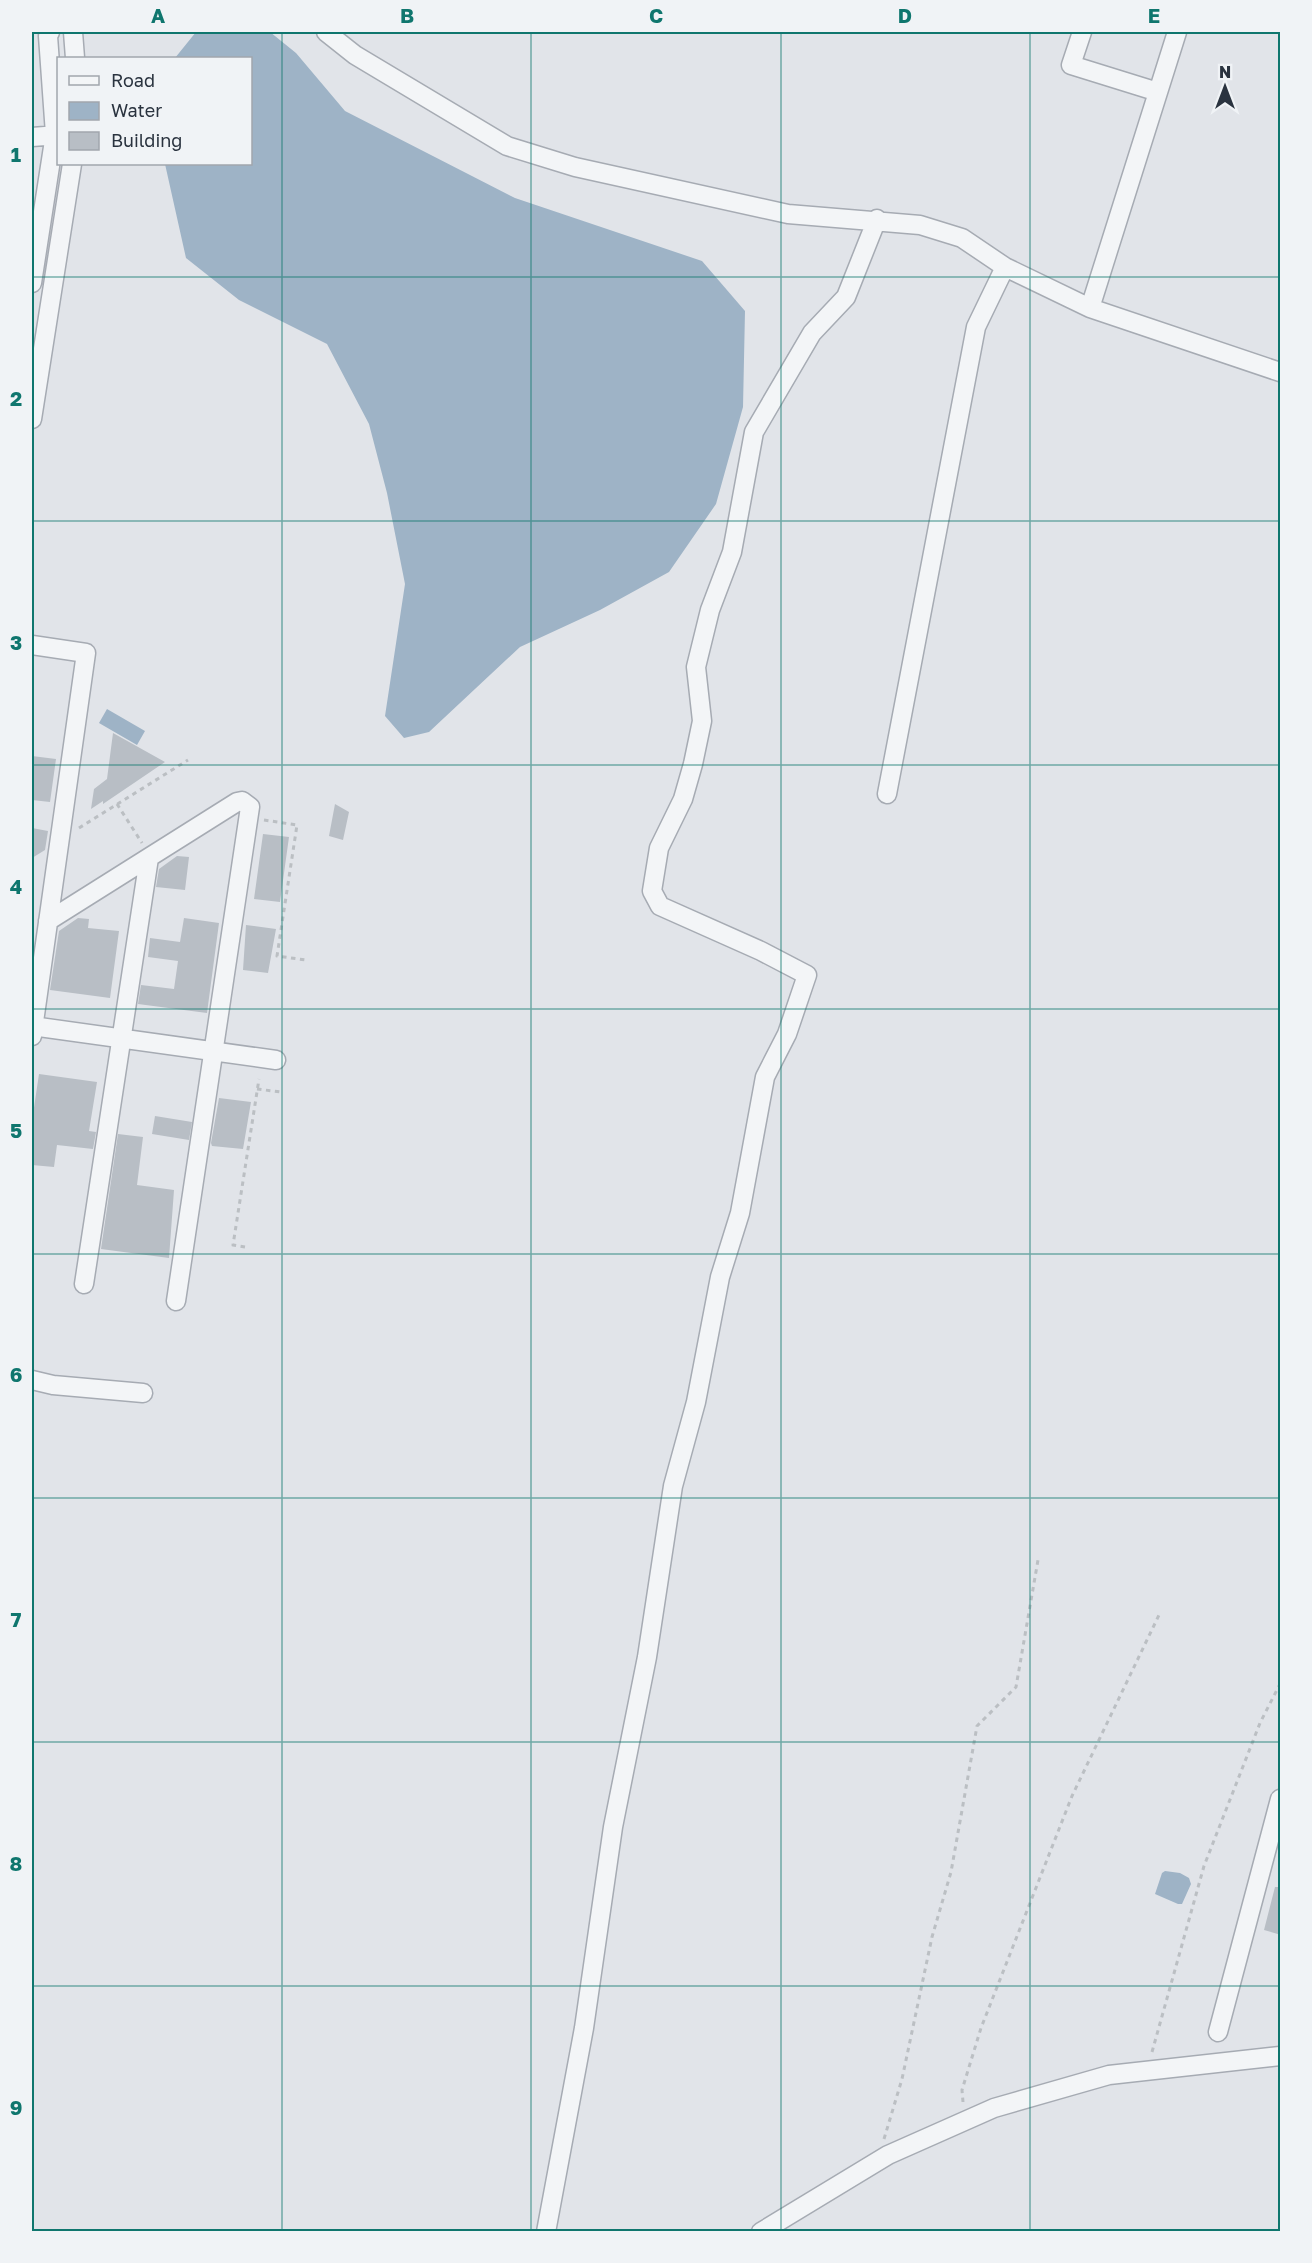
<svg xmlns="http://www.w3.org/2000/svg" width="1312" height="2263" font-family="'Golos Text',sans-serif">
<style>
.water{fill:#9eb3c6}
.building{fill:#b8bec5}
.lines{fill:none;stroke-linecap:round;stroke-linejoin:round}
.minor-casing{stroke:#a6abb3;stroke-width:21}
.path{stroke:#bbbfc3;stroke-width:3;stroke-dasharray:4.5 4.5;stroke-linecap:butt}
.minor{stroke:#f3f5f7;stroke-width:18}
.grid{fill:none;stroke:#0f766e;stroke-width:1.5;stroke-opacity:0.55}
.neatline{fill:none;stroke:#0f766e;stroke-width:2}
.grid-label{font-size:20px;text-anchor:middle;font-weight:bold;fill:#0f766e}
</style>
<rect width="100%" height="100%" fill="#e1e4e9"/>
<path class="water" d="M196 32H270L296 53 345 111 515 198 702 261 745 311 743 407 716 504 669 572 600 610 520 647 429 732 404 738 385 716 405 584 387 493 369 424 327 344 239 300 186 258 165 164H250V58H175Z
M107 709 145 731 137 745 99 723Z
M1165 1871 1180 1873 1189 1878 1191 1884 1182 1904H1178L1155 1894 1162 1873Z"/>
<path class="building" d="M113 733 165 762 103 804V801L91 809 94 789 107 779Z
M32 756 56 759 50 802 32 800Z
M335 804 349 812 343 840 329 836Z
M32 828 48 831 45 850 32 858Z
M263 834 289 837 280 902 254 899Z
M177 856 189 857 185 890 156 887 159 869Z
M78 918 89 919 88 928 119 931 110 998 50 990 59 931Z
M184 918 219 923 207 1013 138 1004 141 985 174 989 178 961 148 957 150 938 180 942Z
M246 925 276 929 268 973 243 970Z
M39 1074 97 1082 89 1131 96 1132 93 1149 57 1145 54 1167 32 1165V1121Z
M219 1098 251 1102 243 1149 212 1146 211 1143Z
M155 1116 192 1122 189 1140 152 1134Z
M118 1134 143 1137 137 1185 174 1190 169 1258 101 1249Z
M1275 1887H1281V1935L1264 1930Z"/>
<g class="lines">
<defs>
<path id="minor" d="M73 32 75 58
M326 32 355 55 507 146 575 167 788 214 920 225 962 238 1005 267 1090 308 1280 372
M1082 32 1071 65 1158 92
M32 137 58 135
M32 283 55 134 48 36 50 32
M1090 308 1177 32
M32 419 72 164
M32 645 86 653 32 1036
M887 794 976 327 1005 267
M48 921 237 802 242 801 250 807 176 1301
M32 1026 276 1060
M84 1284 149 858
M32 1380 53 1385 143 1393
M1218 2032 1280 1799
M546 2232 584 2028 613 1827 647 1657 673 1486 696 1402 720 1277 740 1213 765 1077 787 1034 807 975 761 951 660 906 652 891 659 848 683 799 693 764 702 721 696 667 710 610 732 552 754 432 812 333 846 297 877 219
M761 2232 888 2155 994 2108 1109 2075 1280 2056"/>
</defs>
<use href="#minor" class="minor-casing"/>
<path class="path" d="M117 804 142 843
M264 820 297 825 277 956 306 960
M79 828 188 760
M257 1089 281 1092
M245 1247 233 1245 259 1079
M1152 2052 1204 1866 1260 1723 1280 1684
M963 2102 962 2090 981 2028 1072 1796 1159 1615
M884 2139 902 2079 932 1937 951 1872 977 1726 1016 1687 1038 1560"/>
<use href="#minor" class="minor"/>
</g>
<path class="grid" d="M282 32V2232M531 32V2232M781 32V2232M1030 32V2232M32 277H1280M32 521H1280M32 765H1280M32 1009H1280M32 1254H1280M32 1498H1280M32 1742H1280M32 1986H1280"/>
<rect width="1312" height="2263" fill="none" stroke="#f0f3f6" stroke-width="66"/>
<rect x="57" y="57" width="195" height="108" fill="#f0f3f6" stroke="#a1a6ad" stroke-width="1.5"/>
<rect x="69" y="76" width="30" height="9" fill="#f3f5f7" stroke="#a1a6ad" stroke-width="1.5"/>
<text x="111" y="87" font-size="18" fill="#2a333f">Road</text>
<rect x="69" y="102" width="30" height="18" fill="#9eb3c6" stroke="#a1a6ad" stroke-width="1.5"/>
<text x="111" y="117" font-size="18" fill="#2a333f">Water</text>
<rect x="69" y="132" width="30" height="18" fill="#b8bec5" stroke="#a1a6ad" stroke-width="1.5"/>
<text x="111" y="147" font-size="18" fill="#2a333f">Building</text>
<g transform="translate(1225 87)" stroke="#f0f3f6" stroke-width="4.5" paint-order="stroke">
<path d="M0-4.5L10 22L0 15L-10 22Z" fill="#2a333f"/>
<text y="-9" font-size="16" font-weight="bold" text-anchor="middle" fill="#2a333f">N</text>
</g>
<rect x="33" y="33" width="1246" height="2197" class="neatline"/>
<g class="grid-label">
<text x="158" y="23">A</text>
<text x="407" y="23">B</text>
<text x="656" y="23">C</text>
<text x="905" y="23">D</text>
<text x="1154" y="23">E</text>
<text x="16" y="162">1</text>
<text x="16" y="406">2</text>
<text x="16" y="650">3</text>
<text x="16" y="894">4</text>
<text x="16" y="1138">5</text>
<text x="16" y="1382">6</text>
<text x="16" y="1627">7</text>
<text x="16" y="1871">8</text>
<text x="16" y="2115">9</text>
</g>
</svg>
